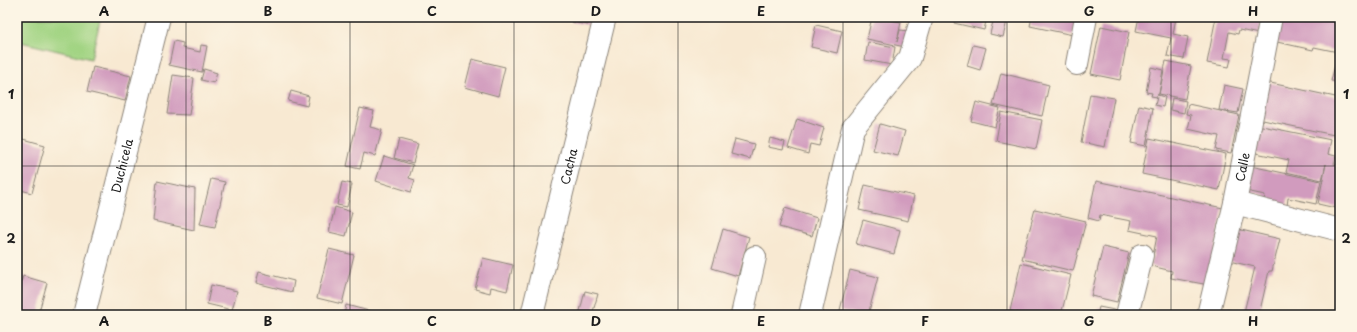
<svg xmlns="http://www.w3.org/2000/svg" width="1357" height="332" font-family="'Playpen Sans',sans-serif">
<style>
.green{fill:#a2d483;stroke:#5f7850}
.building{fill:#d19bbe}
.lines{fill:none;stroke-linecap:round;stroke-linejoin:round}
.minor-casing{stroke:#8a8277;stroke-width:24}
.minor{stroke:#fff;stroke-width:22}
.grid{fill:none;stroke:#1c1c1c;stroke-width:1;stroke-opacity:0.55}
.labels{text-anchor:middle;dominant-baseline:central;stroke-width:3.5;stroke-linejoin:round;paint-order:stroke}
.street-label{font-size:12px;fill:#1c1c1c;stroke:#fcf5e5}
.neatline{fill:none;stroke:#1c1c1c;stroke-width:1.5}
.grid-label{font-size:13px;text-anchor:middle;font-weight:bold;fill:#1c1c1c}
</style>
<rect width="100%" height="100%" fill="#fcf5e5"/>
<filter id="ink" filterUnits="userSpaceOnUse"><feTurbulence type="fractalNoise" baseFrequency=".025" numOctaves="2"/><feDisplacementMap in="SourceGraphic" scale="8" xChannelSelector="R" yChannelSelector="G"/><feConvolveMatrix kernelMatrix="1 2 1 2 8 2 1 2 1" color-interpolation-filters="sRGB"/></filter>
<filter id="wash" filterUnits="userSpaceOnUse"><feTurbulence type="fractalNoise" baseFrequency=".012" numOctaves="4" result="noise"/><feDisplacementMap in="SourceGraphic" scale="16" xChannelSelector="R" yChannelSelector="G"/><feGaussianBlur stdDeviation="0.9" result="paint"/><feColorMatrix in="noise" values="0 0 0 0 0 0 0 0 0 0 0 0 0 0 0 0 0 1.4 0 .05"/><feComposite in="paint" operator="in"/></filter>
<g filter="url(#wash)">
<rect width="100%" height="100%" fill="#f8e9d2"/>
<path class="green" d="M17 17H101L91 59 17 41Z"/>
<g id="blocks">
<path class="building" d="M573 17H589L588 25 572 22Z
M872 17 901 22 897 42 900 30 909 31 905 47 867 39Z
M956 17H987L984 30 954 23Z
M994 17H1008L1003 37 990 34Z
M1032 17H1077L1073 35 1030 26Z
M1139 17H1170L1176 18 1173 34 1188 37 1184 59 1167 56 1171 38 1136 31Z
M1216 17H1262L1259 34 1239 30 1238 34 1229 32 1224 58 1231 59 1229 67 1207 63Z
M1282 17H1340V82L1331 81 1338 52 1314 47 1313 50 1277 42Z
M816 25 842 31 837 53 811 47Z
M1101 26 1129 32 1120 80 1091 74Z
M174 41 183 43 182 48 200 52 201 45 207 46 202 72 169 65Z
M868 42 895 47 892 65 865 60Z
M973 45 986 48 980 70 967 66Z
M472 59 505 67 498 96 465 87Z
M1166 61 1191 66 1185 99 1159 94Z
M93 67 131 76 125 101 87 92Z
M1151 67 1163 70 1159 94 1157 95 1165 97 1163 107 1155 105 1157 97 1151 96 1152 93 1146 92Z
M204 69 217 73 214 83 201 80Z
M1001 73 1049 85 1042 116 993 105Z
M173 75 194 78 189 115 167 114Z
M1266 82 1340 98V108L1334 135 1258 119Z
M1224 85 1243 89 1238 113 1219 110Z
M291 91 309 96 307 106 288 101Z
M1090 94 1114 98 1105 147 1081 142Z
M1172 98 1186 101 1184 113 1170 110Z
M976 102 1000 108 995 127 971 121Z
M1188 104 1239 115 1231 153 1216 150 1219 136 1188 129 1191 115 1186 114Z
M1139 105 1153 108 1146 146 1131 143Z
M360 108 374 111 370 127 382 130 375 156 364 153 360 169 347 166Z
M1001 112 1042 120 1036 149 996 141Z
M797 119 824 128 819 146 810 144 808 154 788 148Z
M880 124 905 131 898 156 873 150Z
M1257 125 1331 140 1328 154 1336 156 1334 164 1340 165V209L1318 204 1326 164 1322 180 1286 172 1289 160 1251 152Z
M20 138 45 145 32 193 17 189V149Z
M770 138 785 142 783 150 768 147Z
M1149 138 1226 154 1219 190 1142 174Z
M399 139 418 144 413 163 394 158Z
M735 139 754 144 750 159 731 154Z
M384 156 413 165 409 178 415 180 411 192 376 181Z
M1246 165 1321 181 1316 204 1288 198 1287 206 1264 201 1265 195 1241 190Z
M211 179 225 182 215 227 200 224Z
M157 181 195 189 194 230 153 221Z
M1096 181 1223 208 1209 285 1171 278 1172 271 1151 266 1157 236 1129 230 1131 221 1100 215 1099 221 1088 218Z
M342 182 352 184 347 207 337 205Z
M865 185 914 196 908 221 859 210Z
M335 207 352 212 346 236 329 232Z
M785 208 817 218 812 236 779 227Z
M1035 209 1086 221 1073 271 1022 259Z
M863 220 900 230 894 254 856 244Z
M723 229 749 237 738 276 712 268Z
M1237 229 1280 239 1272 271H1269L1259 315 1244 312 1255 267 1229 261Z
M1103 247 1129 253 1117 302 1091 296Z
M329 249 354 255 342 304 317 298Z
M483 258 513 265 507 291 491 287 490 293 475 289Z
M1021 263 1071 275 1061 315H1027L1010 311Z
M850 270 878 277 868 315H861L840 310Z
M259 272 294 281 292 292 256 283Z
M23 276 47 283 38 315H17V296Z
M211 285 237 291 232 310 207 304Z
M585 291 598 294 592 315H579Z
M346 305 377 313V315H344Z
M1099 307 1119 311 1118 315H1097Z
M1217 307 1247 314V315H1215Z"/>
</g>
</g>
<g filter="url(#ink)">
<use href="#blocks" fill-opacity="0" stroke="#8a8277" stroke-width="1"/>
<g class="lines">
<defs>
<g id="minor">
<path d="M1077 64 1086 17"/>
<path d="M1235 203 1340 230"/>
<path id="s1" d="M84 315 159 17"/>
<path id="s2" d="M532 315 605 17"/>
<path d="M742 315 755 257"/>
<path d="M810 315 853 128 910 58 922 17"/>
<path d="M1127 315 1142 255"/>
<path id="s3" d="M1208 315 1235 203 1271 17"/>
</g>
</defs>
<use href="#minor" class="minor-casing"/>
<use href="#minor" class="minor"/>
</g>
</g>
<path class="grid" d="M186 17V315M350 17V315M514 17V315M678 17V315M843 17V315M1007 17V315M1171 17V315M17 166H1340"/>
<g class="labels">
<g class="street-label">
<text stroke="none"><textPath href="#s1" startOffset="154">Duchicela</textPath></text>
<text stroke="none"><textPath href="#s2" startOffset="153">Cacha</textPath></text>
<text stroke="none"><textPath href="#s3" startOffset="152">Calle</textPath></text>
</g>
</g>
<rect width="1357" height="332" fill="none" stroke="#fcf5e5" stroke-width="44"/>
<rect x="22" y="22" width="1313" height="288" class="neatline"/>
<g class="grid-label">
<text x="104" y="16">A</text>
<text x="268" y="16">B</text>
<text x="432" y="16">C</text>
<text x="596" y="16">D</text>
<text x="761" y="16">E</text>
<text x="925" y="16">F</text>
<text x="1089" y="16">G</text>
<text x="1253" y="16">H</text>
<text x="11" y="99">1</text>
<text x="1346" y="99">1</text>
<text x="11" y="243">2</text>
<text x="1346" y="243">2</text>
<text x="104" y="326">A</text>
<text x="268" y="326">B</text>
<text x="432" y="326">C</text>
<text x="596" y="326">D</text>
<text x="761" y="326">E</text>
<text x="925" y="326">F</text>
<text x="1089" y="326">G</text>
<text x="1253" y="326">H</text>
</g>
</svg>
